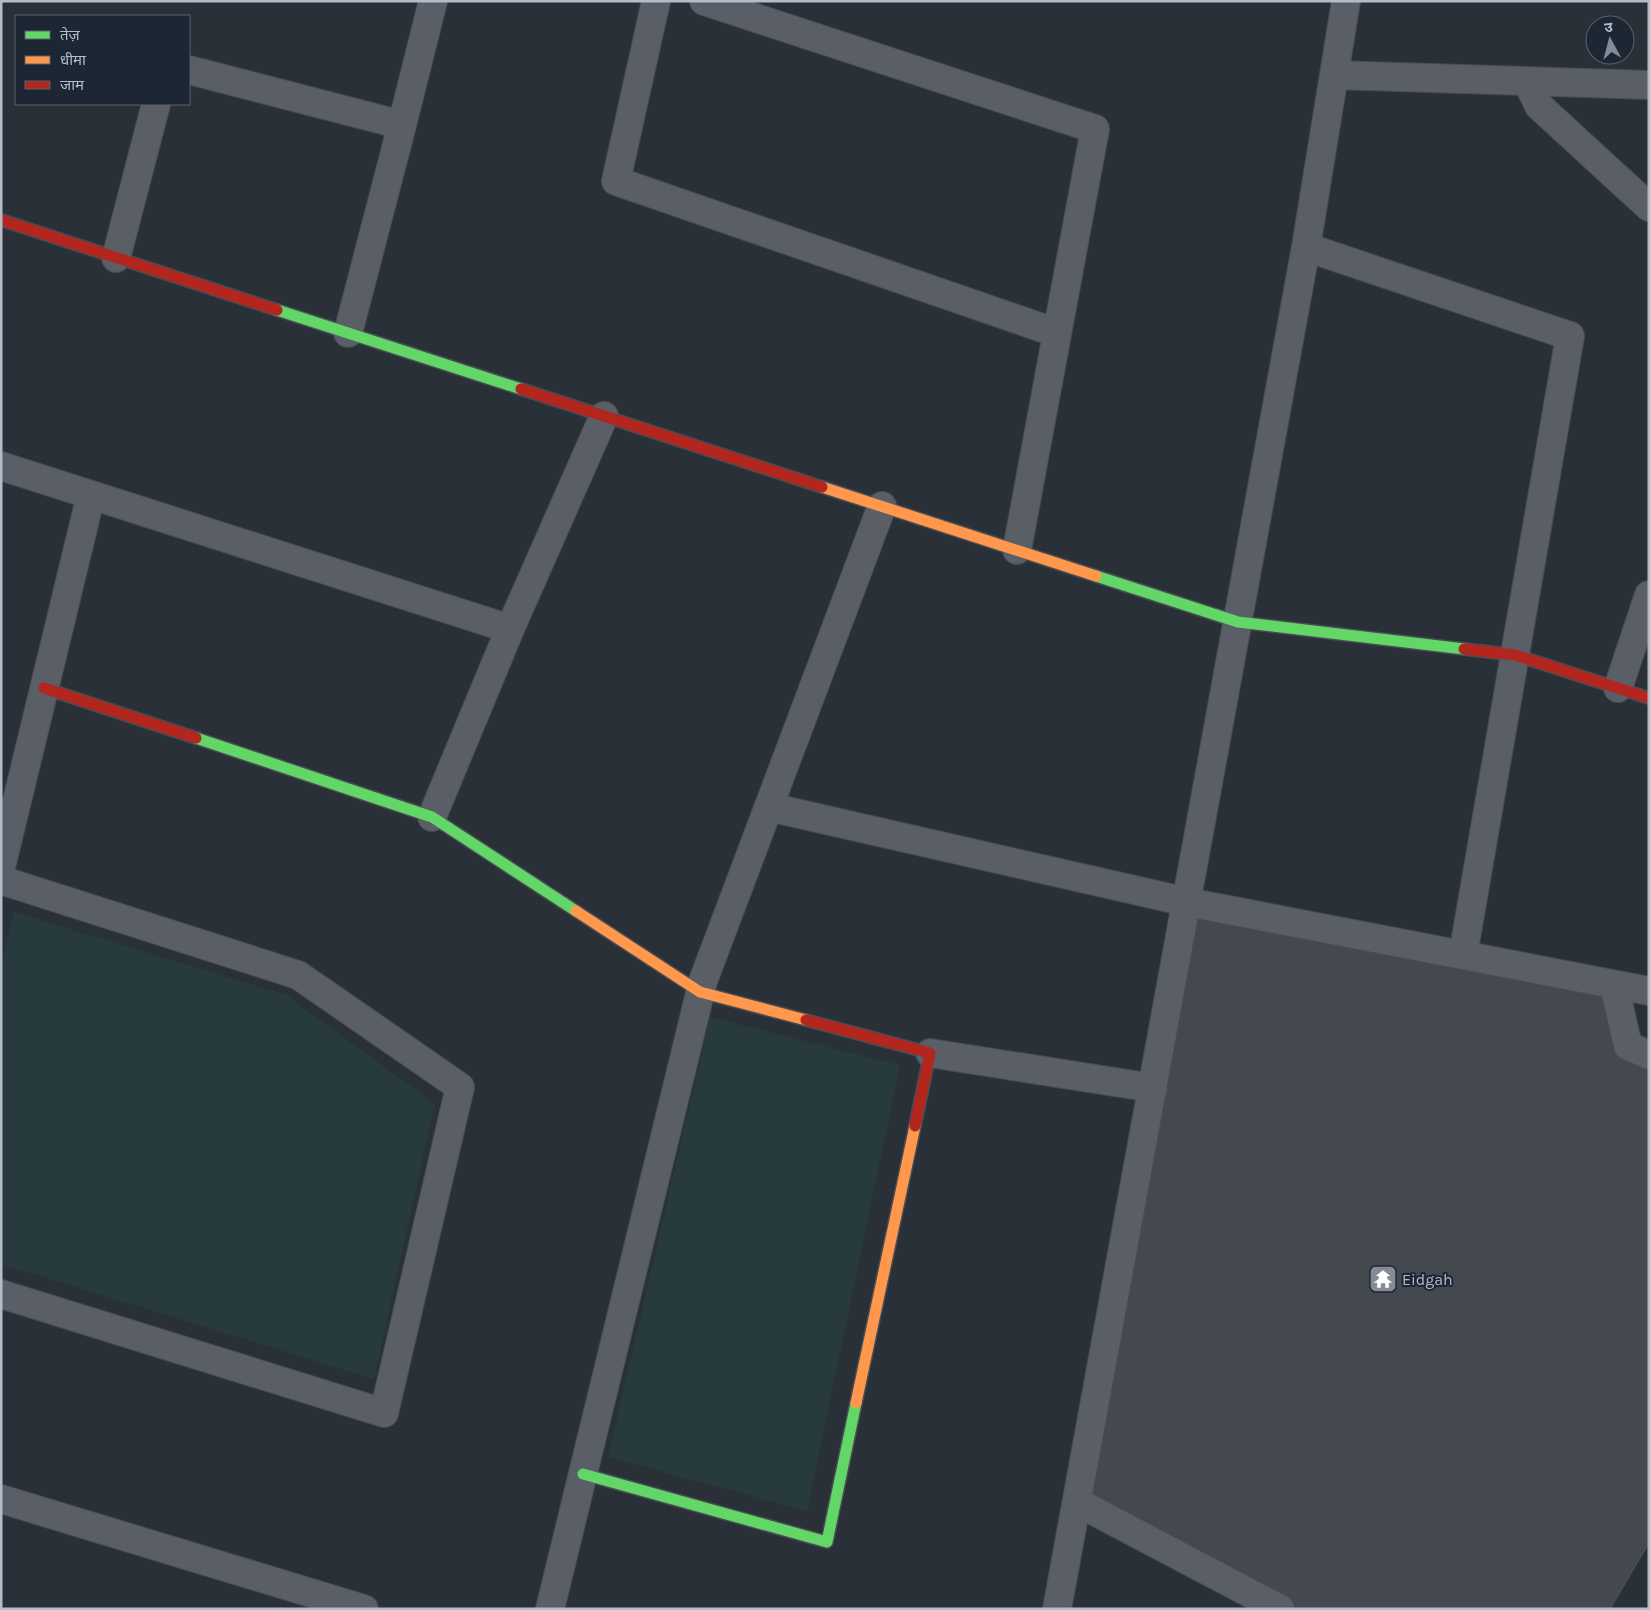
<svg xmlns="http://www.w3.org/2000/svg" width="1650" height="1610" font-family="Karla,'Noto Sans Devanagari',sans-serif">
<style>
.green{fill:#273a3e}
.building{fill:#444950;stroke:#52575f}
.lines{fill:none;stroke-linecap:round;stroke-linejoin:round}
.street-casing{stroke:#484c53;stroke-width:30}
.fast-casing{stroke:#484c53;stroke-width:14}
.slow-casing{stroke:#484c53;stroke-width:14}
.jam-casing{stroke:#484c53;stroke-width:14}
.street{stroke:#5a5e66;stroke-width:28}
.fast{stroke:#63d668;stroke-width:11}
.slow{stroke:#ff974d;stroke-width:11}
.jam{stroke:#b3261e;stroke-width:11}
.labels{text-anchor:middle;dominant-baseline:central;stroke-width:4;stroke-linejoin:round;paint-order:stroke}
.poi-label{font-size:16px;fill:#b4bcc9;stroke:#1d2633;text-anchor:start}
</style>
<rect width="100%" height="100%" fill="#2a3038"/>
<path class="green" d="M14 912 286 995 435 1104 374 1379 1 1264V964Z
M710 1017 900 1065 807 1511 608 1457Z"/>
<path class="building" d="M1187 902 1614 985 1649 1055V1543L1610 1609H1259L1077 1502Z"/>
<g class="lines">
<defs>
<path id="street" d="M656 1 616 181 1057 333
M704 1 1095 129 1017 550
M189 70 402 125 348 333
M1334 75 1649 85
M1527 81 1539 106 1649 207
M402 125 433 1
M1306 247 1570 336 1463 955
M116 258 156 104
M1 466 510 629
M1618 688 1649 595
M769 807 1187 902 1649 991
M432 817 510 629 604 416
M1 867 91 495
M1 880 298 975 460 1087 384 1413 1 1294
M1614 985 1628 1046 1649 1055
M930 1053 1153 1088
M1 1499 364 1609
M1077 1502 1280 1609
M550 1609 703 981 882 506
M1057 1609 1306 247 1346 1"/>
<path id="fast" d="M277 310 521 389
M1096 576 1238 622 1464 649
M196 738 432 817 576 911
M583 1474 827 1542 856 1403"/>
<path id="slow" d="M822 487 1096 576
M576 911 700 992 806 1020
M856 1403 915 1126"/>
<path id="jam" d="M1 220 277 310
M521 389 822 487
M1464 649 1515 655 1649 698
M44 688 196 738
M806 1020 930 1053 915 1126"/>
</defs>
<use href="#street" class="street-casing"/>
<use href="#fast" class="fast-casing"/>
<use href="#slow" class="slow-casing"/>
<use href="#jam" class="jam-casing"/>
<use href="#street" class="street"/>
<use href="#fast" class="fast"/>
<use href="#slow" class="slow"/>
<use href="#jam" class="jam"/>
</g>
<defs>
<symbol id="temple-square" viewBox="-11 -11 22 22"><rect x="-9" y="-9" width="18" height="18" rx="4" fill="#848b96" stroke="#1d2633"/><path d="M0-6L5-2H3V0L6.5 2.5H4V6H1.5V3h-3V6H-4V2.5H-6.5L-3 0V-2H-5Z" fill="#fff"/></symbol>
</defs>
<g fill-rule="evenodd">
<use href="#temple-square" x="1367" y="1263" width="32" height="32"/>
</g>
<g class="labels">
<g class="poi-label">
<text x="1402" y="1279">Eidgah</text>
</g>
</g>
<rect width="1650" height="1610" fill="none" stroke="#b4bcc9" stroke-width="5"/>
<rect x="15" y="15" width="175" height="90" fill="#1d2633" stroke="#59626f"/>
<rect x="25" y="31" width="25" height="8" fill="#63d668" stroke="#59626f"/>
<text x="60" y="40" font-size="15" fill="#b4bcc9">तेज़</text>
<rect x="25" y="56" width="25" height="8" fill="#ff974d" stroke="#59626f"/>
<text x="60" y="65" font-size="15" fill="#b4bcc9">धीमा</text>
<rect x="25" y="81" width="25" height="8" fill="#b3261e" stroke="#59626f"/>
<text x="60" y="90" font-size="15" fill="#b4bcc9">जाम</text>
<g transform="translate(1610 40) rotate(353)"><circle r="24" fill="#1d2633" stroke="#59626f"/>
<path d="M0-4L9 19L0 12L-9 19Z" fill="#848b96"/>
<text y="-8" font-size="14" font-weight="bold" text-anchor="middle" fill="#b4bcc9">उ</text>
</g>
</svg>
